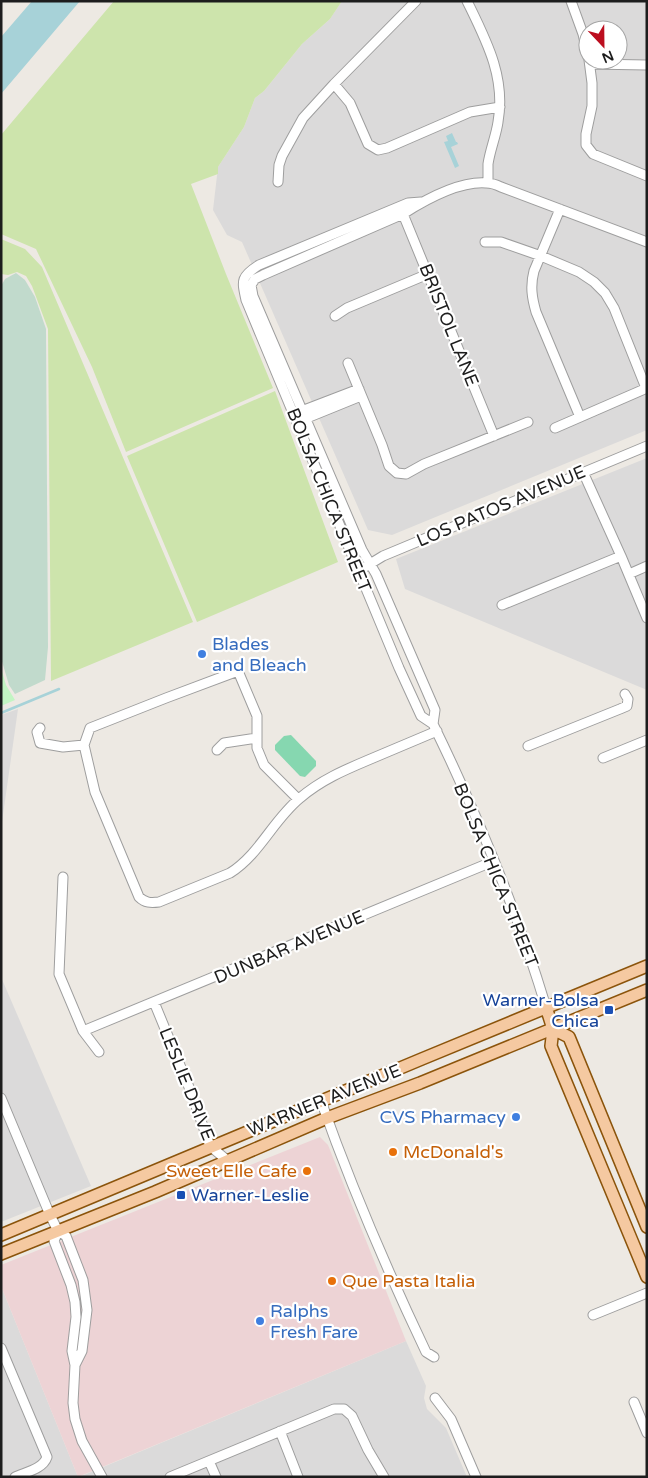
<svg xmlns="http://www.w3.org/2000/svg" width="648" height="1478" font-family="'Varela Round',sans-serif">
<style>
.residential{fill:#dbdada;fill-rule:evenodd}
.commercial{fill:#edd3d5}
.grass{fill:#cde4ac}
.wetland{fill:#c1dacc}
.park{fill:#c3f5c3}
.pitch{fill:#86d7b0}
.water{fill:#a7d2d8}
.lines{fill:none;stroke-linecap:round;stroke-linejoin:round}
.stream{stroke:#a7d2d8;stroke-width:2.5}
.minor-casing{stroke:#9e9e9e;stroke-width:11}
.major-casing{stroke:#8b540b;stroke-width:14}
.minor{stroke:#fff;stroke-width:9}
.major{stroke:#f5c9a1;stroke-width:11}
.shop-dot{fill:#3f7fe0;stroke:#fff;stroke-width:2}
.transit-dot{fill:#1a4fb4;stroke:#fff;stroke-width:2}
.food-dot{fill:#e8710a;stroke:#fff;stroke-width:2}
.labels{text-anchor:middle;dominant-baseline:central;stroke-width:4.5;stroke-linejoin:round;paint-order:stroke}
.street-label{font-size:18px;fill:#1d1d1d;stroke:#fff}
.shop-label{font-size:18px;fill:#366cbe;stroke:#fff;text-anchor:start}
.transit-label{font-size:18px;fill:#164399;stroke:#fff;text-anchor:end}
.food-label{font-size:18px;fill:#c56008;stroke:#fff;text-anchor:start}
</style>
<rect width="100%" height="100%" fill="#ede9e3"/>
<path class="residential" d="M342 1H647V430L392 535 368 530 242 242 227 235 213 210 218 167 244 127 255 98 264 91 302 44 330 19ZM588 30H618V60H588Z
M647 458V690L405 589 396 559Z
M18 709 1 829V715Z
M1 977 91 1186 1 1222Z
M1 1286 78 1477H1Z
M406 1341 426 1386 424 1398 427 1409 446 1428 467 1477H79Z"/>
<path class="commercial" d="M320 1137 328 1145 406 1341 78 1477 1 1286V1265Z"/>
<path class="grass" d="M114 1H342L330 19 302 44 264 91 255 98 244 127 218 167V174L191 184 226 274 273 388 126 452 92 367 36 249 1 234V135Z
M1 239 25 249 42 267 193 622 51 681 48 329 32 286 26 276 17 272 8 275 1 274Z
M275 391 338 562 197 622 127 456Z"/>
<path class="wetland" d="M16 273 25 280 35 297 46 329 48 647 45 680 15 694 9 685 1 658V286L5 279Z"/>
<path class="park" d="M1 668 6 685 15 700 1 706Z"/>
<path class="pitch" d="M291 735 316 761V766L305 777 300 776 275 750V745L284 736Z"/>
<path class="water" d="M32 1H80L1 94V37Z
M452 133 456 142H457L458 144 451 147 459 166 455 168 444 142 448 141 446 136Z"/>
<g class="lines">
<path class="stream" d="M1 713 59 689"/>
<defs>
<path id="minor" d="M467 1C486 40 506 77 498 122 496 136 490 150 488 164 488 170 488 177 488 183
M571 1 583 34 588 56
M589 60 592 83V106L586 134V145L593 154 647 176
M590 64 647 65
M334 84 350 103 368 144 378 150 387 148 470 112 500 107
M278 182 279 165 282 156 303 118 334 84 416 1
M421 202 408 203 259 265C240 277 242 281 246 300L399 668 421 716 433 724C477 814 517 911 546 1007
M560 209 534 271C530 286 532 298 536 312L580 417
M403 214 494 436
M485 242H501L541 256 579 272 594 282 605 293 614 308 646 388
M335 316 347 308 428 274
M348 363 382 445 389 466 397 473 406 474 424 464 528 422
M299 412 359 389
M302 420 361 396
M555 428 647 388
M583 472 621 556 647 618
M365 567 383 556 647 446
M629 574 647 566
M502 605 621 556
M433 724 435 710 376 574 362 550 253 296 251 285 255 279 263 275 403 214C425 200 459 181 486 183 491 183 497 185 501 187L647 242
M40 728 37 732 40 743 63 747 84 745
M84 745 95 792 139 897C145 903 151 903 159 902L230 873C260 854 273 820 300 798 322 779 347 769 373 758 394 749 416 740 437 731
M84 745 90 728 166 698 238 671 257 716V748L264 765 298 799
M528 746 620 709 627 706 628 699 625 694
M217 750 224 743 257 738
M603 758 647 740
M63 877 59 974 83 1031 99 1052
M154 1002 191 1092 210 1146 228 1161
M83 1031 494 861
M1 1098 50 1215 58 1231 66 1236 83 1280 87 1310 82 1351 75 1365
M321 1101C351 1186 387 1270 426 1352L434 1357
M58 1231 54 1241 71 1285 75 1302 76 1317 72 1351 75 1365 73 1403 75 1419 82 1441 102 1477
M593 1315 647 1293
M1 1348 47 1457C43 1469 26 1472 15 1477
M435 1398 451 1419 476 1477
M634 1402 647 1433
M280 1431 298 1477
M209 1461 216 1477
M170 1477 334 1409H344L352 1416 368 1450 384 1477"/>
<path id="major" d="M546 1007 553 1029 551 1046 647 1277
M553 1029 569 1037 647 1227
M1 1235C216 1146 431 1054 647 966
M1 1254 155 1192 327 1118 420 1083 647 990"/>
</defs>
<use href="#minor" class="minor-casing"/>
<use href="#major" class="major-casing"/>
<use href="#minor" class="minor"/>
<use href="#major" class="major"/>
</g>
<g class="shop-dot">
<circle cx="202" cy="654" r="5"/>
<circle cx="516" cy="1117" r="5"/>
<circle cx="260" cy="1321" r="5"/>
</g>
<g class="transit-dot">
<rect x="604" y="1005" width="10" height="10" rx="2.5"/>
<rect x="176" y="1190" width="10" height="10" rx="2.5"/>
</g>
<g class="food-dot">
<circle cx="393" cy="1152" r="5"/>
<circle cx="307" cy="1171" r="5"/>
<circle cx="332" cy="1281" r="5"/>
</g>
<g class="labels">
<g class="street-label">
<text transform="translate(449 325) rotate(68)">BRISTOL LANE</text>
<text transform="translate(329 500) rotate(68)">BOLSA CHICA STREET</text>
<text transform="translate(501 506) rotate(-23)">LOS PATOS AVENUE</text>
<text transform="translate(496 875) rotate(68)">BOLSA CHICA STREET</text>
<text transform="translate(289 947) rotate(-23)">DUNBAR AVENUE</text>
<text transform="translate(187 1084) rotate(68)">LESLIE DRIVE</text>
<text transform="translate(324 1100) rotate(-22)">WARNER AVENUE</text>
</g>
<g class="shop-label">
<text x="212" y="644">Blades<tspan x="212" dy="21">and Bleach</tspan></text>
<text x="506" y="1117" text-anchor="end">CVS Pharmacy</text>
<text x="270" y="1311">Ralphs<tspan x="270" dy="21">Fresh Fare</tspan></text>
</g>
<g class="transit-label">
<text x="599" y="1000">Warner-Bolsa<tspan x="599" dy="21">Chica</tspan></text>
<text x="191" y="1195" text-anchor="start">Warner-Leslie</text>
</g>
<g class="food-label">
<text x="403" y="1152">McDonald's</text>
<text x="297" y="1171" text-anchor="end">Sweet Elle Cafe</text>
<text x="342" y="1281">Que Pasta Italia</text>
</g>
</g>
<rect width="648" height="1478" fill="none" stroke="#1d1d1d" stroke-width="5"/>
<g transform="translate(603 45) rotate(158)"><circle r="24" fill="#ffffff" stroke="#a5a5a5"/>
<path d="M0-4L9 19L0 12L-9 19Z" fill="#bc0e1f"/>
<text y="-8" font-size="14" font-weight="bold" text-anchor="middle" fill="#1d1d1d">N</text>
</g>
</svg>
